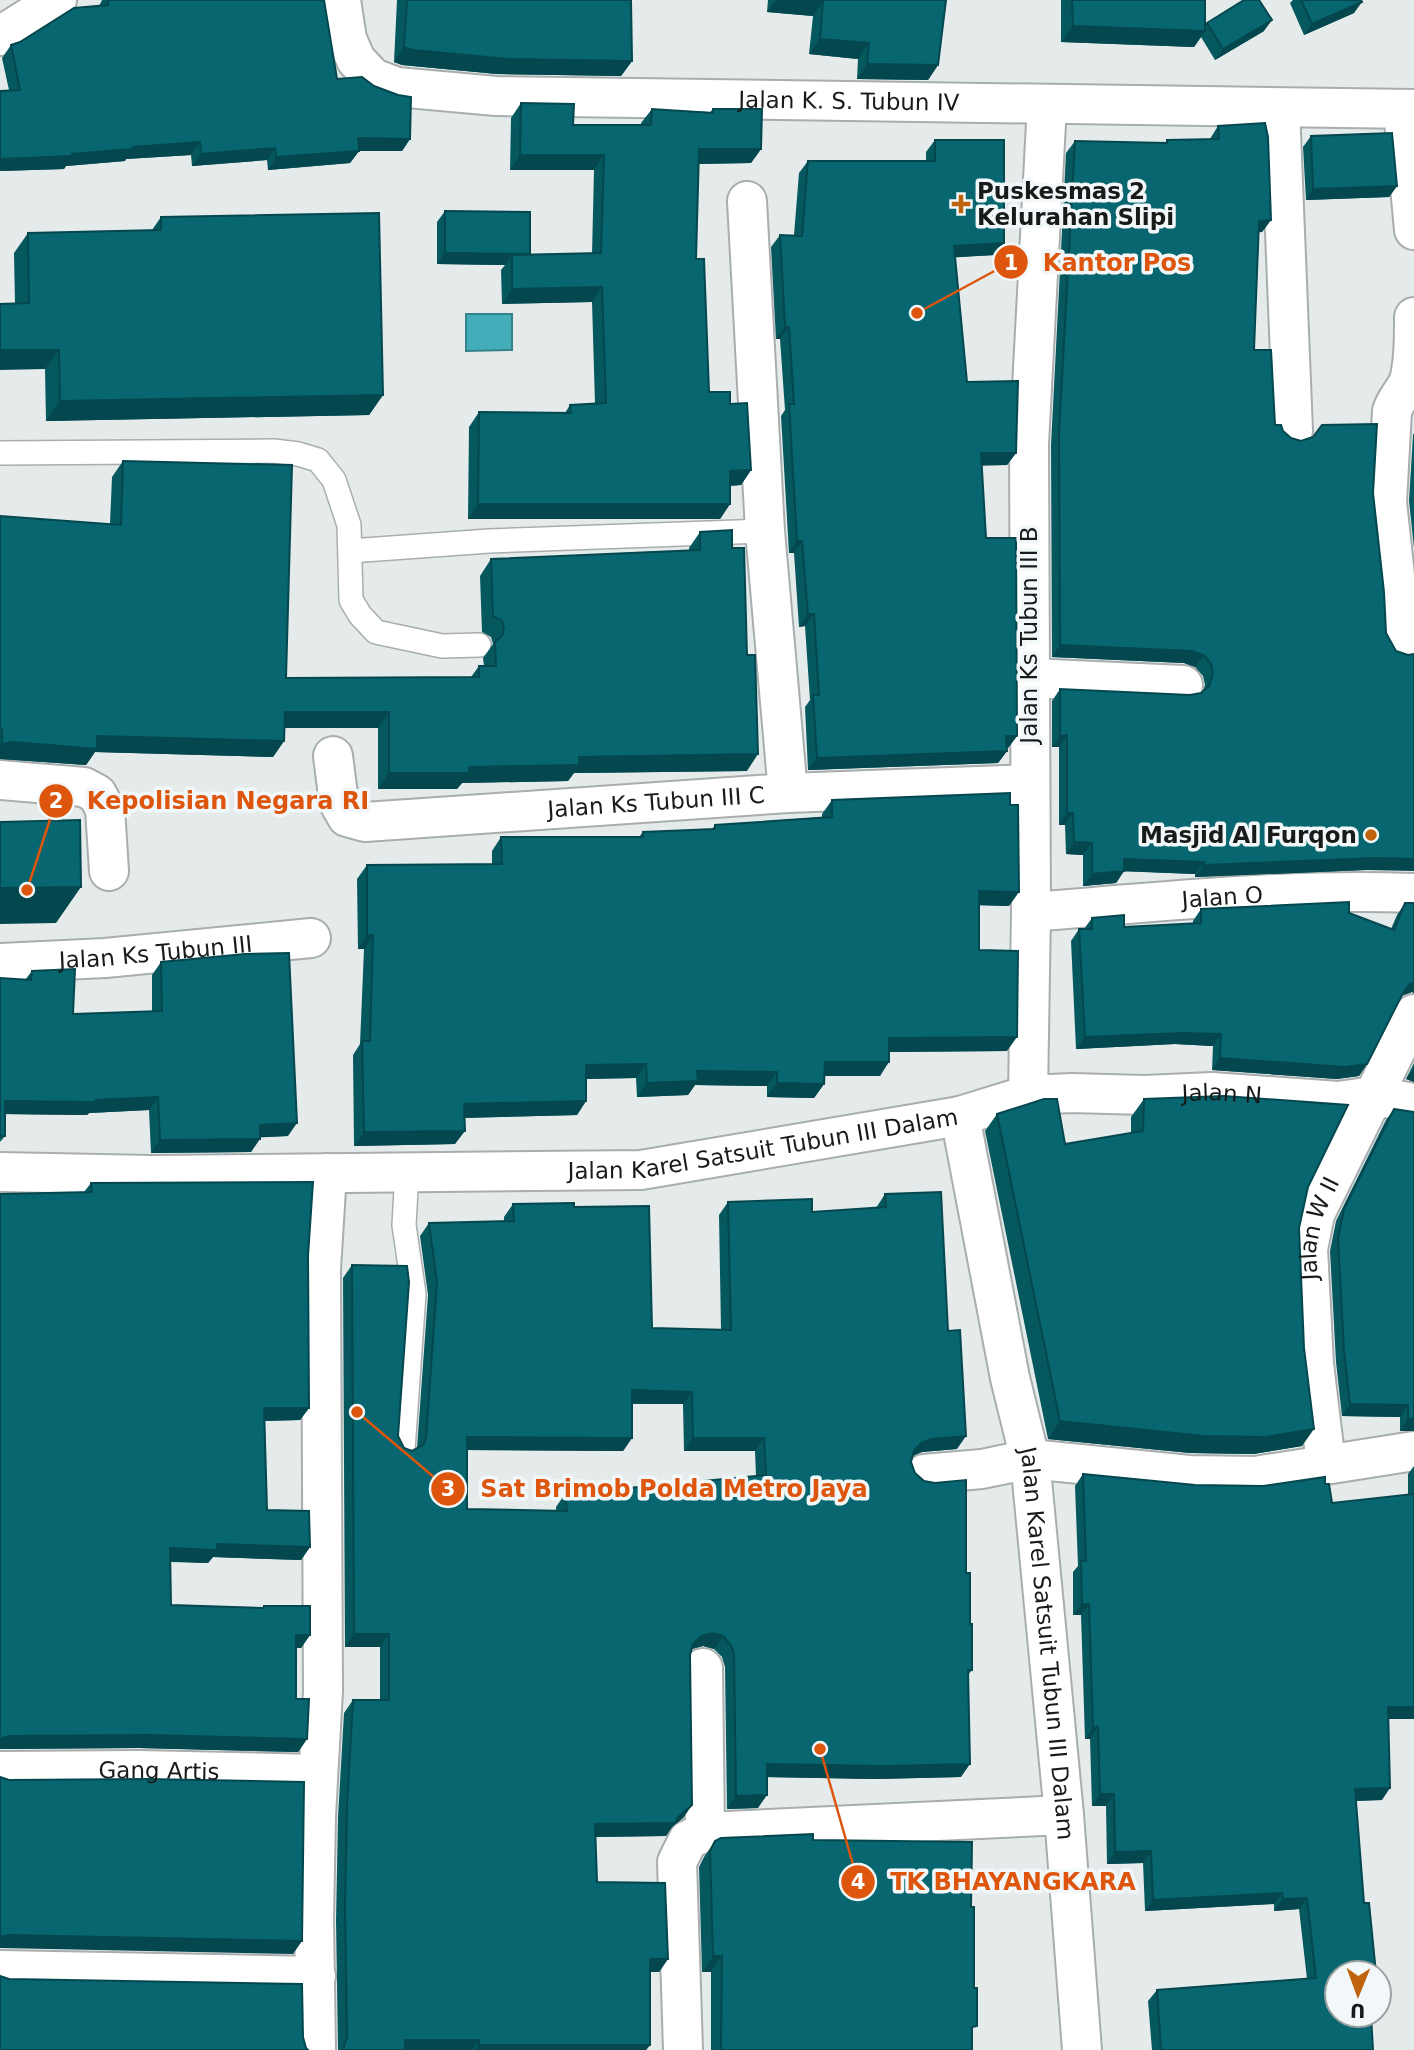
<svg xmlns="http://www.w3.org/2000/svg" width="1414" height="2050" font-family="'DejaVu Sans',sans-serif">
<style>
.water{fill:#43aeba;stroke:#36828a;stroke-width:2}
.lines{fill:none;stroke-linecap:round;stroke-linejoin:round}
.lane-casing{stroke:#a8adae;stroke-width:26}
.street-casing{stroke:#a8adae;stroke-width:42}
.secondary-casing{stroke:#a8adae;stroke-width:42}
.primary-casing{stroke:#a8adae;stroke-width:42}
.lane{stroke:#fff;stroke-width:23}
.street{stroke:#fff;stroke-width:38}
.secondary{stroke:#fff;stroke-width:38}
.primary{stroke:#fff;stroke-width:38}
.wall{fill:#06585f;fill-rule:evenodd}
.shaded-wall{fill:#05474e}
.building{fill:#07666f;stroke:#05474e;stroke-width:2;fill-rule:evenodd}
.poi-dot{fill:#bf640d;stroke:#f2f8f9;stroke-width:2.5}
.labels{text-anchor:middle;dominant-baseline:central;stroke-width:7;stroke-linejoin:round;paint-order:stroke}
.street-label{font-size:23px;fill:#191b1b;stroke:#f2f8f9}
.poi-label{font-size:23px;font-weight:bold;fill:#191b1b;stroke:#f2f8f9;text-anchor:start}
.leader{fill:none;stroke:#de560d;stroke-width:2.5}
.callout-dot{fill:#de560d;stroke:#f2f8f9;stroke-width:2.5}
.mark-label{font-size:21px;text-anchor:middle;font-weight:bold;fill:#fff}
.callout-label{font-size:24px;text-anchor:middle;font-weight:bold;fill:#de560d;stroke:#f2f8f9;stroke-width:7;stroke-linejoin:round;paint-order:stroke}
</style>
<rect width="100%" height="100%" fill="#e5ebeb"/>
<path class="water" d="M466 314H512V350L466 351Z"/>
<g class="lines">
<defs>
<path id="lane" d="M0 453 274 451 298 454 318 460 334 480 349 525 351 600 360 615 376 632 442 646 479 645
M350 551 489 541 765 531
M403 1450 414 1294 404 1225 407 1172"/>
<g id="street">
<path id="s1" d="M341 0 347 39 356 60 373 78 397 87 496 96 1414 109"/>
<path d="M1280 108 1293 431"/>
<path d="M1403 110 1414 230"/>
<path d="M747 201 765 531 788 793"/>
<path d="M1414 317C1414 338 1414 361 1409 381 1404 392 1396 399 1392 411L1387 502 1398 603V637L1401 645H1414"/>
<path d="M1029 678 1183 685"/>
<path id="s2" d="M333 756 339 803 347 817 365 822 788 793 1029 784"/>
<path d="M0 780 84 787 97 794 105 809 109 871"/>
<path id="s3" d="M1031 912C1158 902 1286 888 1414 893"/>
<path id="s4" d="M0 963 105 958 311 938"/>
<path id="s5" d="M1028 1095 1072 1093 1144 1095 1212 1092 1338 1101 1374 1096 1414 1103"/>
<path d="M960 1116 1028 1095 1031 912 1029 444 1047 104"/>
<path id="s6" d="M1326 1464 1314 1364 1308 1249 1315 1214 1414 1014"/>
<path d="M924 1474 982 1469 1030 1459 1189 1475 1255 1476 1414 1451"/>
<path d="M703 1668 705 1832"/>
<path id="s7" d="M0 1771 139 1770 318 1774"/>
<path d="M0 1970 316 1976"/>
<path d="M316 2050 314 1920 316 1816 323 1691 321 1269 327 1173"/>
<path d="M683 2050 677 1862 688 1840 705 1832 1064 1815"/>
</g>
<g id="secondary">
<path id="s8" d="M0 1172 151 1175 641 1170 960 1116 1010 1378 1030 1459 1064 1815 1082 2050"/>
</g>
<path id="primary" d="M0 36 57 0"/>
</defs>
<use href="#lane" class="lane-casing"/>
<use href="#street" class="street-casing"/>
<use href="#secondary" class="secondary-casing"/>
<use href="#primary" class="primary-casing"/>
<use href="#lane" class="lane"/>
<use href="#street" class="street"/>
<use href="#secondary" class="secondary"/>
<use href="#primary" class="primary"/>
</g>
<path class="wall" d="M102 0H324L337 79 410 139 402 151H359L350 163 268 170 267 160 192 166 191 155 126 159 125 161 66 166 64 169 0 171V91L9 90 2 58 11 45 20 42 99 6Z
M397 0H631L632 61 621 76 497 74 402 65 394 62Z
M768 0H946L938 65 928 80 857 79 858 59 809 54 813 16 767 12Z
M1061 0H1205V25L1207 23 1264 31 1215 60 1201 37 1194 47 1061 42Z
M1293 0H1361L1354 13 1304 35 1290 3Z
M521 103 573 125H641V123L652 109 710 112 713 109 761 149 751 163 698 164 696 259 709 392 730 404 751 470 741 485 730 486V504L720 519H468L469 427 479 412 565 413 570 405 595 404 592 302 502 304 501 270 505 265 437 264V222L445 211 529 255 592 254 594 170H510L511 118Z
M1218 126 1271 220 1262 232H1259L1254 350 1275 425 1291 438 1373 493 1366 870 1195 877V874L1124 871 1116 883 1083 886V855L1066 854 1065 825H1059V747H1052V701L1060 689 1190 695 1201 693 1203 691 1205 685 1203 676 1195 667 1184 663 1052 657 1051 445 1066 153 1075 141 1165 143 1167 140 1210 139Z
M1311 136 1397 186 1389 197 1306 200 1303 147Z
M935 140 1004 243 995 255 955 257 967 382 1016 453 1007 465H981L986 538 1017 736 1008 748H1007V751L998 763 808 770 805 707 810 700 805 626 799 627 794 553H789L781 416 785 410 780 339H776L771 247 780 235H794L799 173 808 161H926V152Z
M161 217 383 395 369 415 46 421 45 369 15 303 14 253 28 233 152 230Z
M1414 433V548L1409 501 1413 435Z
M123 461 286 678 471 677 479 666H484L483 658 493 644 491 637 482 632 480 576 491 559 689 550V548L700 532 732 548 747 771 574 773 568 781 462 783 457 789H378V728H285L284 741 273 757 95 752 86 765 0 759V516L110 524 112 477Z
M832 800 1009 906 979 905V950L1007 1051 889 1052 880 1076H824V1084L814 1098 767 1097V1086L695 1085 688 1095 637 1097 636 1078 586 1079V1101L577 1115 464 1118 455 1144 354 1146 353 1055 360 1044 364 949H358L357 879 367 865 492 864V851L501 837H639L643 832 712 829 715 825 822 817V814Z
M1405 903H1414V993L1412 992 1401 996 1367 1064 1359 1076 1337 1079 1212 1070 1213 1046 1175 1044 1076 1049 1071 941 1079 929H1084L1092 918 1124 927 1193 924V921L1201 909 1349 913 1391 929 1397 915Z
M161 962 288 1136 260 1137 251 1152 151 1153 149 1110 89 1113 87 1115 5 1114V1136L0 1142V978L25 980 32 971 73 1014 152 1011V975Z
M1414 1063V1082L1406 1079Z
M1144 1099 1308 1187 1299 1228 1302 1446 1253 1454 1190 1453 1048 1439 985 1131 997 1114 1065 1144 1131 1133V1117Z
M1394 1109 1414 1431H1400V1417L1342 1416 1336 1362 1330 1251 1336 1221 1386 1120Z
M91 1183 308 1256 309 1408 300 1420 265 1421 267 1510 310 1547 301 1560 213 1557 208 1563 170 1562 171 1605 262 1608 264 1606 310 1635 301 1648H296V1699L307 1739 298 1752 139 1748 0 1749V1194L84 1192Z
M885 1194 948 1331 957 1449 922 1452 913 1456 911 1462 915 1473 966 1573 972 1670 968 1675 961 1777 875 1779 767 1777 758 1808 727 1809 725 1667 722 1657 714 1649 703 1646 692 1649 690 1655 692 1805 683 1818 672 1827 666 1836 595 1837 597 1882 668 1959 659 1972H650V2045L646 2050H338L336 1920 338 1817 344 1713 353 1700H380V1647H345L343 1278 352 1265 398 1436 404 1448 412 1451 417 1448 428 1295 420 1236 429 1223 504 1221V1217L513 1204 574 1207 652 1328 721 1330 719 1215 728 1202 812 1212 876 1208ZM632 1404H683L684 1451H755L756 1476 565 1494 556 1507V1511L467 1509V1450L623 1451 632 1438Z
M1414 1466V1719H1388L1382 1800 1356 1801 1337 1973 1373 2050H1152L1148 2001 1157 1990 1307 1979 1299 1909 1274 1911V1904L1145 1911 1143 1863 1107 1864 1106 1806H1092L1090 1739H1085L1081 1615H1073V1572L1078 1566 1075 1486 1083 1474 1195 1485 1263 1486 1325 1484 1332 1503 1408 1495V1474Z
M813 1840 971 1907 972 2050H711V1972H702L699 1867 704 1857 715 1841Z"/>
<path class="shaded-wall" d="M776 0H812L823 1 813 16 767 12Z
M1362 2 1354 13 1304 35 1312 24Z
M1272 20 1264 31 1215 60 1223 49Z
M1073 26 1205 31 1194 47 1061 42Z
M820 39 869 43 858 59 809 54Z
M404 47 632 61 621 76 497 74 402 65 394 62Z
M867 64 938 65 928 80 857 79Z
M358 138 410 139 402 151H349Z
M200 142 191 155 126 159 125 161 66 166 64 169 0 171V159L72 154 133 147Z
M275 148 267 160 192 166 201 154Z
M699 149H761L751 163 688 164Z
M359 151 350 163 268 170 276 157Z
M520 155H604L594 170H510Z
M1397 186 1389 197 1306 200 1313 189Z
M1271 220 1262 232 1251 233 1259 221Z
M1004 243 995 255 945 258 954 246Z
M445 253 530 254 523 265 512 255 505 265 437 264Z
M602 287 592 302 502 304 512 289Z
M785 327H789L780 339H776Z
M0 350H59L45 369 0 370Z
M383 395 369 415 46 421 60 401Z
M981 453H1016L1007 465 972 466Z
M751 470 741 485 720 486 730 471Z
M478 504H730L720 519H468Z
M797 541H802L794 553H789Z
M808 614H814L805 626 799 627Z
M1060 645 1192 651 1204 655 1195 667 1184 663 1052 657Z
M285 712H389L378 728H274Z
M1067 735 1059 747H1052L1060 736Z
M97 736 284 741 273 757 95 752 86 765 0 759V747L2 744 13 742Z
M1006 736H1017L1008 748H998Z
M1007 751 998 763 808 770 817 758Z
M758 754 747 771 574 773 568 781 462 783 457 789H378L389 773 579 757Z
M1067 813H1073L1065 825H1059Z
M1074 842 1092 843 1083 855 1066 854Z
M1375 858 1414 859V871L1366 870 1195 877 1204 865Z
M1124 859 1204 862 1195 874 1116 871Z
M1124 871 1116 883 1083 886 1092 874Z
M81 887 56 923 0 924V888Z
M979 891 1019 892 1009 906 970 905Z
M367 935H373L364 949H358Z
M1414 983V993L1412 992 1401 996 1403 993 1410 984Z
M1183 1033 1221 1034 1213 1046 1175 1044 1076 1049 1085 1037Z
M1017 1037 1007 1051 880 1052 889 1038Z
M1220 1058 1367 1064 1359 1076 1337 1079 1212 1070Z
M825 1062H889L880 1076H815Z
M646 1064 636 1078 576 1079 586 1065Z
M1414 1068V1082L1406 1079Z
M697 1071 777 1072 767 1086 695 1085 688 1095 637 1097 647 1083Z
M777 1083 824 1084 814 1098 767 1097Z
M158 1097 149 1110 89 1113 87 1115 0 1114 5 1101 96 1100Z
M586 1101 577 1115 454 1118 464 1104Z
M297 1123 288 1136 251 1138 260 1125Z
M465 1131 455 1144 354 1146 364 1132Z
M260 1139 251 1152 151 1153 160 1140Z
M632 1390 692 1392 683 1404 623 1403Z
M1350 1404 1408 1405 1400 1417 1342 1416Z
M264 1408H309L300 1420 255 1421Z
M1408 1419H1414V1431H1400Z
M1060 1421 1314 1429 1302 1446 1253 1454 1190 1453 1048 1439Z
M966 1436 957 1449 922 1452 912 1456 914 1451 921 1443 931 1439Z
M467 1437 632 1438 623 1451 458 1450Z
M693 1438H764L755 1451H684Z
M217 1544 310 1547 301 1560 213 1557 208 1563 161 1561 170 1548Z
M1082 1604H1089L1081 1615H1073Z
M712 1633 723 1636 714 1649 703 1646 692 1649 693 1644 702 1636Z
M354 1634H389L380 1647H345Z
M296 1635H310L301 1648H287Z
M1388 1707H1414V1719H1380Z
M1098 1727 1090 1739H1085L1093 1728Z
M149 1735 307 1739 298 1752 139 1748 0 1749V1739L9 1736Z
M767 1764H970L961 1777 875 1779 758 1777Z
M1390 1788 1382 1800 1346 1801 1355 1789Z
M1100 1794H1114L1106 1806H1092Z
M767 1795 758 1808 727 1809 736 1796Z
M692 1805 683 1818 672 1827 666 1836 586 1837 595 1824 678 1817Z
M1151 1851 1143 1863 1107 1864 1115 1852Z
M1282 1893 1274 1904 1145 1911 1153 1900Z
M1307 1898 1299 1909 1274 1911 1283 1899Z
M9 1935 302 1941 293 1954 0 1948V1937Z
M713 1956H722L711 1972H702Z
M650 1959H668L659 1972H641Z
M405 2040H479L472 2050H398Z
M479 2045H650L646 2050H475Z"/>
<path class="building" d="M108 0H324L337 79 362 77 374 86 398 95 411 97 410 139 358 138 359 151 276 157 275 148 201 154 200 142 133 147V149L72 154V156L0 159V91L20 90 11 45 20 42 74 8 108 5Z
M407 0H631L632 61 508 59 413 50 404 47Z
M812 0H946L938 65 867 64 869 43 820 39 823 1Z
M1072 0H1205V31L1073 26Z
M1244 0H1259L1272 20 1223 49 1207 23Z
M1301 0H1361L1362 2 1312 24Z
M521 103 574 104 573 125H651L652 109 713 113V109H762L761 149H699L696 259H704L709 392H730V404L747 403 751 470 730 471V504H478L479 412 571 413 570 405 606 403 602 287 512 289V255L601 253 604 155H520Z
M1265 123 1268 137 1271 220 1259 221 1254 350H1271L1275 425H1281L1283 431 1291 438 1301 441 1313 437 1322 425 1377 424 1373 493 1384 592 1386 633 1396 651 1408 655 1414 654V859L1375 858 1204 865V862L1124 859V871L1092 874V843L1074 842 1073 813H1067V735L1060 736V689L1190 695 1201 693 1209 686 1213 674 1211 664 1204 655 1192 651 1060 645 1059 433 1075 141 1167 143V140L1219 139 1218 126Z
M1392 133 1397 186 1313 189 1311 136Z
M935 140H1004V243L954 246 967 382 1018 381 1016 453H981L986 538H1016L1017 736H1006L1007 751 817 758 813 695H819L814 614H808L802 541H797L789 404H794L789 327H785L780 235 802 236 808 161H935Z
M445 211 530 212V254L445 253Z
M379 213 383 395 60 401 59 350H0V304L29 303 28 233 161 230V217Z
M123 461 292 465 286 678 479 677V666H496L495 642 502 636 504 629 502 621 493 616 491 559 700 550V532L732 530V548H744L747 655H755L758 754 579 757V765L469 767V773H389V712H285L284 741 97 736V749L13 742 2 744V729H0V516L121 525Z
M1010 793V805H1018L1019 892 979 891V950L1018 951 1017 1037 889 1038V1062H825L824 1084 777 1083V1072L697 1071 698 1081 647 1083 646 1064 586 1065V1101L464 1104 465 1131 364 1132 362 1041H370L373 935H367V865L502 864 501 837H643V832L715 829V825L832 817V800Z
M80 820 81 887 0 888V822Z
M1349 902V913L1394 930 1405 903H1414V983L1410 984 1403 993 1367 1064 1345 1067 1220 1058 1221 1034 1183 1033 1085 1037 1079 929H1092V918L1124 915V927L1201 923V909Z
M289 953 297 1123 260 1125V1139L160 1140 158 1097 96 1100V1102L5 1101V1136H0V978L31 980 32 971 75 969 73 1014 162 1011 161 962 245 954Z
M1224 1096 1348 1105 1308 1187 1299 1228 1304 1348 1314 1429 1266 1437 1203 1436 1060 1421 997 1114 1044 1099H1057L1065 1144 1143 1131 1144 1099Z
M1394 1109 1414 1112V1419H1408V1405L1350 1404 1344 1350 1338 1239 1344 1209Z
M313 1182 308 1256 309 1408H264L267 1510 309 1511 310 1547 217 1544V1550L170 1548 171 1605 264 1608V1606H310V1635H296V1699H309L307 1739 149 1735 9 1736 0 1739V1194L92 1192 91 1183Z
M941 1192 948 1331 960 1330 966 1436 931 1439 921 1443 914 1451 911 1462 915 1473 924 1481 935 1483 966 1480V1573H970V1624H972V1670H968L970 1764 885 1766 767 1764V1795L736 1796 734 1654 731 1645 723 1636 712 1633 702 1636 693 1644 690 1655 692 1805 678 1817 675 1823 595 1824 597 1882 665 1883 668 1959H650V2045H479V2040H405V2050H342L344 2047 347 2037 345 1907 347 1804 353 1700H389V1634H354L352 1265 407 1266 409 1282 398 1436 404 1448 412 1451 423 1445 426 1438 437 1282 429 1223 514 1221 513 1204 574 1203V1207L649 1206 652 1328 731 1330 728 1202 812 1199V1212L886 1207 885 1194ZM632 1390 692 1392 693 1438H764L766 1475 565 1494 567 1511 467 1509V1437L632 1438Z
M1083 1474 1195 1485 1263 1486 1325 1477V1484H1329L1332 1503 1414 1494V1707H1388L1390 1788 1355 1789 1364 1903H1369L1376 1973H1337V2015H1371L1373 2050H1161L1157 1990 1316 1978 1307 1898 1283 1899 1282 1893 1153 1900 1151 1851 1115 1852 1114 1794H1100L1098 1727 1093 1728 1089 1604H1082L1081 1561H1086Z
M0 1777 9 1780 148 1779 304 1782 302 1941 9 1935 0 1937Z
M813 1834V1840L972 1842 971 1907H974V1988H977V2026L972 2027V2050H721L722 1956H713L710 1851 715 1841 721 1838Z
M0 1976 9 1979 302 1984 303 2037 306 2048 308 2050H0Z"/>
<g class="poi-dot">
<path d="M957.5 193.5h7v7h7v7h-7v7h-7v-7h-7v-7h7z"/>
<circle cx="1371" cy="835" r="7"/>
</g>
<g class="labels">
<g class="street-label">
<text stroke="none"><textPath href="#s1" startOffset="565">Jalan K. S. Tubun IV</textPath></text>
<text transform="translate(1029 635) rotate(-90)">Jalan Ks Tubun III B</text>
<text stroke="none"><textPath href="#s2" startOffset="374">Jalan Ks Tubun III C</textPath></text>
<text stroke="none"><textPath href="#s3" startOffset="192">Jalan O</textPath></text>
<text stroke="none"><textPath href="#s4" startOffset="156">Jalan Ks Tubun III</textPath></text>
<text stroke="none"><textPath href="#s5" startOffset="194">Jalan N</textPath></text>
<text stroke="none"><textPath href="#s8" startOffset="765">Jalan Karel Satsuit Tubun III Dalam</textPath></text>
<text stroke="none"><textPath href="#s6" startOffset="238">Jalan W II</textPath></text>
<text stroke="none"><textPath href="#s8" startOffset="1500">Jalan Karel Satsuit Tubun III Dalam</textPath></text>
<text stroke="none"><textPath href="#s7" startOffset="159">Gang Artis</textPath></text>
</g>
<g class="poi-label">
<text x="977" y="191">Puskesmas 2<tspan x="977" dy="26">Kelurahan Slipi</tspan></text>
<text x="1357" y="835" text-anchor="end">Masjid Al Furqon</text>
</g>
</g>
<path class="leader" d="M917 313L1011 262M27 890L56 801M357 1412L448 1489M820 1749L858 1882"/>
<g class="callout-dot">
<circle cx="917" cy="313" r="7"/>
<circle cx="27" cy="890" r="7"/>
<circle cx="357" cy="1412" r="7"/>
<circle cx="820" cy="1749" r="7"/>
<circle cx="1011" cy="262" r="18"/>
<circle cx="56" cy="801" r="18"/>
<circle cx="448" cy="1489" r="18"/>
<circle cx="858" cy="1882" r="18"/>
</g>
<g class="mark-label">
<text x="1011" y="270">1</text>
<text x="56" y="808">2</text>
<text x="448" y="1496">3</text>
<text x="858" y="1889">4</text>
</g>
<g class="callout-label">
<text x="1117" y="271">Kantor Pos</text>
<text x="228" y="809">Kepolisian Negara RI</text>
<text x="674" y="1497">Sat Brimob Polda Metro Jaya</text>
<text x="1013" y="1890">TK BHAYANGKARA</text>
</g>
<g transform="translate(1358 1994) rotate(181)"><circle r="33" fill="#f2f8f9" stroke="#9ba0a0" stroke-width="2"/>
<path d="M0-5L12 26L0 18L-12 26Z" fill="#bf640d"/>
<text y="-10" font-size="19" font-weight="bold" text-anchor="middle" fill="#191b1b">U</text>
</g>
</svg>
